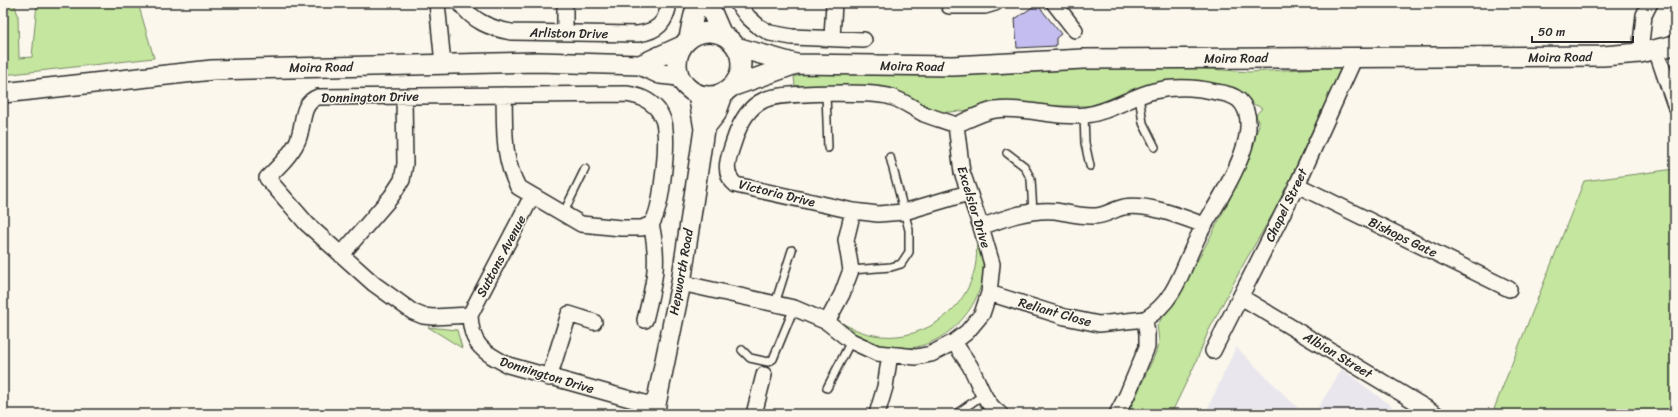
<svg xmlns="http://www.w3.org/2000/svg" width="1678" height="417" font-family="Sriracha,sans-serif">
<style>
.built{fill:#eae6ed}
.green{fill:#c4e69f;stroke:#788865}
.building{fill:#c4bef0;stroke:#2b2b2b}
.lines{fill:none;stroke-linecap:round;stroke-linejoin:round}
.service-casing{stroke:#2b2b2b;stroke-width:10}
.minor-casing{stroke:#2b2b2b;stroke-width:18}
.tertiary-casing{stroke:#2b2b2b;stroke-width:22}
.service{stroke:#fbf7ec;stroke-width:7}
.minor{stroke:#fbf7ec;stroke-width:15}
.tertiary{stroke:#fbf7ec;stroke-width:19}
.labels{text-anchor:middle;dominant-baseline:central;stroke-width:3;stroke-linejoin:round;paint-order:stroke}
.street-label{font-size:13px;fill:#2b2b2b;stroke:#fbf7ec}
</style>
<rect width="100%" height="100%" fill="#fbf7ec"/>
<filter id="ink" filterUnits="userSpaceOnUse"><feTurbulence type="fractalNoise" baseFrequency=".025" numOctaves="2"/><feDisplacementMap in="SourceGraphic" scale="8" xChannelSelector="R" yChannelSelector="G"/><feConvolveMatrix kernelMatrix="1 2 1 2 8 2 1 2 1" color-interpolation-filters="sRGB"/></filter>
<g filter="url(#ink)">
<path class="built" d="M1236 347 1304 414H1205Z
M1342 369 1402 414H1314Z"/>
<path class="green" d="M3 3H14L18 15 19 58 32 57 37 3H138L154 58 3 75Z
M1184 67 1249 72 1340 67 1339 83 1313 129 1281 200 1244 263 1208 332 1196 362 1171 414H1128L1156 352 1159 341 1157 325 1178 297 1217 224 1245 168 1259 125 1256 115 1262 108 1245 100 1137 89 1095 106H1051L1006 102 962 111 936 113 907 95 879 87 795 86 794 77 812 70 907 71 999 74 1101 68Z
M1675 169V414H1492L1584 181Z
M974 220C978 238 985 256 983 274 978 318 932 357 887 347 870 344 855 334 841 324L840 322C851 328 862 333 874 335 917 343 961 316 973 275 979 257 976 239 974 220Z
M428 327 457 330 462 348Z"/>
<path class="building" d="M1037 4 1061 34 1056 38V46L1017 48 1015 19Z"/>
<g class="lines">
<defs>
<path id="service" d="M826 94 828 148
M1139 96 1143 123 1155 147
M1084 115 1085 143 1090 166
M1007 153 1024 166 1031 179 1033 212
M563 214 585 169
M851 270 891 267 901 264 909 252V230L890 157
M775 304 792 250
M742 350 750 358 768 362 773 359 794 308
M827 388 851 341
M956 414 983 395"/>
<path id="minor" d="M437 3 443 64
M460 3C473 21 489 28 511 32L638 34C658 31 666 23 669 3
M737 3 748 17 758 26 770 33 792 37 864 40
M948 3 949 6H985L995 3
M1054 3 1075 30
M565 32V3
M832 38 834 3
M1656 50 1675 105
M1640 53 1644 15 1650 3
M504 95C505 127 502 158 518 187L581 224 621 228H642L651 224
M956 125C945 121 934 118 924 114 913 108 904 101 891 97 874 91 780 92 764 100 748 107 739 125 734 141 729 157 721 172 736 185L853 211 878 214 904 212 968 193
M1297 185 1509 289
M981 227C1005 218 1029 209 1055 211 1068 213 1082 217 1095 216 1105 216 1114 209 1124 207 1147 203 1182 217 1204 225
M341 255 391 197 402 180 405 164 404 96
M681 283 794 308 827 322 851 341 877 353 916 357 931 354 954 342 967 332 982 314 989 293 992 264 981 227 962 172 956 125C968 120 982 112 995 110 1025 106 1056 119 1086 115 1110 112 1130 97 1154 91 1175 86 1195 87 1216 92 1224 93 1233 95 1239 100 1268 128 1220 198 1205 224 1184 257 1181 298 1145 319L1147 334V347L1127 395 1117 414
M989 293 1065 317 1099 324 1145 319
M1241 297 1436 414
M470 315 532 196
M645 320C654 283 660 263 651 224 662 212 667 148 665 130 665 124 662 116 658 110 649 99 639 96 626 94L318 97C299 104 305 126 297 142 290 156 278 167 267 178L307 224 374 284 413 312 423 316 433 317 470 315C471 345 483 352 508 365L655 406
M827 322 842 294 851 270 846 240 853 211
M954 342C959 350 965 358 970 366 980 384 983 402 1000 414
M1213 351 1297 185 1355 57
M549 378 569 314 594 322
M754 414 764 375
M877 414 885 387 890 354"/>
<path id="tertiary" d="M708 3 722 35
M677 64a32 32 0 1 1 64 0a32 32 0 1 1-64 0Z
M689 39C690 32 695 7 698 3
M736 47 796 64 953 66 1083 59 1603 56 1640 53 1675 45
M640 65 682 46
M731 87 796 64
M3 93 212 70 538 62 640 65 660 74 679 76
M704 129 716 114 724 92
M654 414 681 283 702 143 704 129 698 94"/>
</defs>
<use href="#service" class="service-casing"/>
<use href="#minor" class="minor-casing"/>
<use href="#tertiary" class="tertiary-casing"/>
<use href="#service" class="service"/>
<use href="#minor" class="minor"/>
<use href="#tertiary" class="tertiary"/>
</g>
</g>
<g class="labels">
<g class="street-label">
<text transform="translate(569 33) rotate(1)">Arliston Drive</text>
<text transform="translate(1560 57) rotate(-1)">Moira Road</text>
<text transform="translate(1236 58) rotate(-1)">Moira Road</text>
<text transform="translate(912 66) rotate(1)">Moira Road</text>
<text transform="translate(321 67) rotate(-1)">Moira Road</text>
<text transform="translate(370 97) rotate(-1)">Donnington Drive</text>
<text transform="translate(777 193) rotate(14)">Victoria Drive</text>
<text transform="translate(1286 205) rotate(-64)">Chapel Street</text>
<text transform="translate(974 207) rotate(73)">Excelsior Drive</text>
<text transform="translate(1403 237) rotate(26)">Bishops Gate</text>
<text transform="translate(501 256) rotate(-62)">Suttons Avenue</text>
<text transform="translate(681 272) rotate(-80)">Hepworth Road</text>
<text transform="translate(1055 312) rotate(16)">Reliant Close</text>
<text transform="translate(1338 355) rotate(31)">Albion Street</text>
<text transform="translate(547 375) rotate(17)">Donnington Drive</text>
</g>
</g>
<rect width="1678" height="417" fill="none" stroke="#fbf7ec" stroke-width="16"/>
<rect x="8" y="8" width="1662" height="401" fill="none" stroke="#2b2b2b" stroke-width="1.5" filter="url(#ink)"/>
<path d="M1532 36v6h101v-6" fill="none" stroke="#2b2b2b" stroke-width="2"/>
<text x="1538" y="36" font-size="12" fill="#2b2b2b" stroke="#fbf7ec" stroke-width="3" paint-order="stroke">50 m</text>
</svg>
